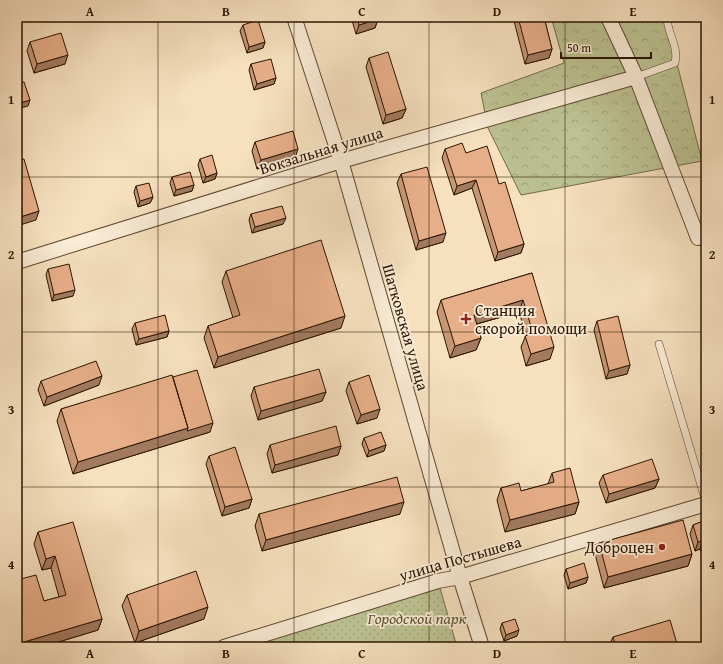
<svg xmlns="http://www.w3.org/2000/svg" width="723" height="664" font-family="'Gentium Book Plus',serif">
<style>
.grass{fill:url(#grass-dots);stroke:#746c4a}
.forest{fill:url(#forest-crowns);stroke:#746c4a}
.lines{fill:none;stroke-linecap:round;stroke-linejoin:round}
.lane-casing{stroke:#5e4830;stroke-width:8}
.street-casing{stroke:#5e4830;stroke-width:16}
.lane{stroke:#f9ebd5;stroke-width:7}
.street{stroke:#f9ebd5;stroke-width:14}
.wall{fill:#c79676;stroke:#2b1501}
.shaded-wall{fill:#a27a60;stroke:#2b1501}
.building{fill:#e7af89;stroke:#2b1501}
.grid{fill:none;stroke:#2b1501;stroke-width:1;stroke-opacity:0.55}
.poi-dot{fill:#8f2418;stroke:#f9ebd5;stroke-width:1.5}
.labels{text-anchor:middle;dominant-baseline:central;stroke-width:3.5;stroke-linejoin:round;paint-order:stroke}
.street-label{font-size:16px;fill:#2b1501;stroke:#f9ebd5}
.poi-label{font-size:16px;fill:#2b1501;stroke:#f9ebd5;text-anchor:start}
.park-label{font-size:16px;font-style:italic;fill:#5e5234;stroke:#f9ebd5}
.neatline{fill:none;stroke:#2b1501;stroke-width:1.5}
.grid-label{font-size:13px;text-anchor:middle;font-weight:bold;fill:#2b1501}
</style>
<defs>
<pattern id="grass-dots" width="8" height="8" patternUnits="userSpaceOnUse"><rect width="8" height="8" fill="#bcc292"/><path d="M2 2h.1M6 6h.1" fill="none" stroke="#a2a67c" stroke-width="1.8" stroke-linecap="round"/></pattern>
<pattern id="forest-crowns" width="20" height="18" patternUnits="userSpaceOnUse"><rect width="20" height="18" fill="#bcc292"/><path d="M2 6a3 3 0 1 1 6 0M12 15a3 3 0 1 1 6 0" fill="none" stroke="#a2a67c"/></pattern>
</defs>
<rect width="100%" height="100%" fill="#f6e0be"/>
<filter id="stains"><feTurbulence type="fractalNoise" baseFrequency=".005" numOctaves="4"/><feColorMatrix values="0 0 0 0 .2 0 0 0 0 .09 0 0 0 0 .02 0 0 0 .5 -.17"/></filter>
<radialGradient id="worn" r=".72"><stop offset=".6" stop-color="#630" stop-opacity="0"/><stop offset="1" stop-color="#630" stop-opacity=".3"/></radialGradient>
<path class="grass" d="M438 581 457 647H224Z"/>
<path class="forest" d="M551 17H665L702 161 521 195 488 128 481 93 564 63Z"/>
<g class="lines">
<defs>
<path id="lane" d="M636 77 675 63C679 46 667 33 667 17
M659 344 706 502"/>
<path id="street" d="M294 17 341 161 460 577 482 647
M608 17 636 77 698 238
M17 262 341 161 636 77
M224 647 438 581 460 577 706 504"/>
</defs>
<use href="#lane" class="lane-casing"/>
<use href="#street" class="street-casing"/>
<use href="#lane" class="lane"/>
<use href="#street" class="street"/>
</g>
<path class="wall" d="M351 17H378V19L375 28 356 34Z
M513 17H544L552 49 549 58 525 64Z
M243 25 265 42 263 48 247 53 240 31Z
M30 42 65 64 34 73 27 51Z
M369 58 406 109 402 118 383 124 366 67Z
M251 64 276 78 274 84 254 90 249 70Z
M255 142 295 158 257 169 252 151Z
M445 149 466 153 499 184 524 244 521 253 495 261 472 188 454 195 442 158Z
M200 159 217 173 215 179 203 183 198 165Z
M401 174 443 242 416 250 397 183Z
M172 177 194 185 192 191 174 196 170 183Z
M136 186 153 197 150 203 138 207 134 192Z
M251 214 283 224 252 233 249 220Z
M48 269 73 296 52 301 46 275Z
M226 271 341 328 214 368 204 338 208 326 233 318 222 282Z
M532 273 550 359 526 366 521 347 526 335 519 312 477 324 481 338 476 350 450 358 437 312 441 300Z
M597 321 630 365 627 374 606 379 594 330Z
M135 323 169 331 167 337 136 345 132 329Z
M173 377 210 432 73 474 57 421 61 409Z
M41 381 99 385 44 406 38 390Z
M349 382 377 418 357 424 346 391Z
M254 387 326 392 322 401 258 420 251 396Z
M364 438 386 445 384 451 367 457 362 444Z
M270 445 341 446 338 455 272 473 267 454Z
M706 450V468L703 459Z
M209 456 252 499 249 508 222 516 206 464Z
M552 473 579 502 575 514 505 532 497 500 501 488 521 491 548 484Z
M603 475 659 479 655 488 606 503 599 483Z
M259 514H400L262 551 255 526Z
M706 520V567L700 549 695 551 690 534 693 525Z
M38 532 102 619 98 630 42 647H17L44 601 59 597 51 568 42 570 34 544Z
M599 543 692 554 688 566 604 588 595 554Z
M566 569 588 577 586 583 568 589 564 575Z
M127 595 204 619 135 643 122 606Z
M502 623 517 636 504 641 500 629Z
M613 637 676 647H610L609 646Z"/>
<path class="shaded-wall" d="M378 19 375 28 356 34 359 25Z
M265 42 263 48 247 53 249 47Z
M552 49 549 58 525 64 528 55Z
M68 55 65 64 34 73 37 64Z
M276 78 274 84 254 90 257 84Z
M30 100 28 106 17 109V104Z
M406 109 402 118 383 124 386 115Z
M298 149 295 158 257 169 261 160Z
M217 173 215 179 203 183 206 177Z
M476 180 472 188 454 195 457 186Z
M194 185 192 191 174 196 176 190Z
M153 197 150 203 138 207 140 201Z
M39 211 36 220 17 226V218Z
M286 218 283 224 252 233 255 227Z
M446 233 443 242 416 250 419 241Z
M524 244 521 253 495 261 498 252Z
M75 290 73 296 52 301 54 295Z
M523 300 519 312 469 326 474 315Z
M345 316 341 328 214 368 218 357Z
M169 331 167 337 136 345 139 339Z
M481 338 476 350 450 358 455 346Z
M554 347 550 359 526 366 531 354Z
M630 365 627 374 606 379 609 371Z
M102 376 99 385 44 406 47 397Z
M326 392 322 401 258 420 261 411Z
M380 409 377 418 357 424 361 415Z
M213 423 210 432 73 474 78 462 188 428Z
M386 445 384 451 367 457 369 451Z
M341 446 338 455 272 473 275 465Z
M659 479 655 488 606 503 609 494Z
M252 499 249 508 222 516 225 507Z
M404 502 400 514 262 551 266 540Z
M579 502 575 514 505 532 510 520Z
M703 540 700 549 695 551 698 542Z
M692 554 688 566 604 588 608 577Z
M55 556 51 568 42 570 46 559Z
M588 577 586 583 568 589 570 583Z
M208 607 204 619 135 643 139 631Z
M102 619 98 630 42 647H17V644Z
M519 630 517 636 504 641 506 635Z
M677 644 676 647H667Z"/>
<path class="building" d="M357 17H378V19L359 25Z
M518 17H544L552 49 528 55Z
M258 20 265 42 249 47 243 25Z
M61 33 68 55 37 64 30 42Z
M388 52 406 109 386 115 369 58Z
M271 59 276 78 257 84 251 64Z
M24 82 30 100 17 104V84Z
M293 131 298 149 261 160 255 142Z
M462 143 466 153 487 146 499 184 505 182 524 244 498 252 476 180 457 186 445 149Z
M212 155 217 173 206 177 200 159Z
M24 159 39 211 17 218V161Z
M427 167 446 233 419 241 401 174Z
M190 172 194 185 176 190 172 177Z
M149 183 153 197 140 201 136 186Z
M282 206 286 218 255 227 251 214Z
M321 240 345 316 218 357 208 326 240 315 226 271Z
M69 264 75 290 54 295 48 269Z
M532 273 554 347 531 354 525 336 533 333 523 300 474 315 481 338 455 346 441 300Z
M165 315 169 331 139 339 135 323Z
M618 316 630 365 609 371 597 321Z
M96 361 102 376 47 397 41 381Z
M319 369 326 392 261 411 254 387Z
M197 370 213 423 187 431 188 428 173 377Z
M172 375 188 428 78 462 61 409Z
M369 375 380 409 361 415 349 382Z
M336 426 341 446 275 465 270 445Z
M381 432 386 445 369 451 364 438Z
M235 447 252 499 225 507 209 456Z
M652 459 659 479 609 494 603 475Z
M570 468 579 502 510 520 501 488 519 483 521 491 554 482 552 473Z
M397 477 404 502 266 540 259 514Z
M683 520 692 554 608 577 599 543Z
M706 520V549L703 540 698 542 693 525Z
M73 522 102 619 17 644V580L36 575 44 601 66 595 55 556 46 559 38 532Z
M584 563 588 577 570 583 566 569Z
M196 571 208 607 139 631 127 595Z
M515 619 519 630 506 635 502 623Z
M670 620 677 644 667 647H616L613 637Z"/>
<path class="grid" d="M158 17V647M294 17V647M429 17V647M565 17V647M17 177H706M17 332H706M17 487H706"/>
<g class="poi-dot">
<path d="M464 313h4v4h4v4h-4v4h-4v-4h-4v-4h4z"/>
<circle cx="662" cy="547" r="4"/>
</g>
<g class="labels">
<g class="street-label">
<text transform="translate(321 150) rotate(-17)">Вокзальная улица</text>
<text transform="translate(406 327) rotate(74)">Шатковская улица</text>
<text transform="translate(460 558) rotate(-16)">улица Постышева</text>
</g>
<g class="poi-label">
<text x="475" y="310">Станция<tspan x="475" dy="18">скорой помощи</tspan></text>
<text x="654" y="547" text-anchor="end">Доброцен</text>
</g>
<g class="park-label">
<text x="417" y="618">Городской парк</text>
</g>
</g>
<rect width="723" height="664" fill="none" stroke="#f6e0be" stroke-width="44"/>
<path d="M561 52v6h90v-6" fill="none" stroke="#2b1501" stroke-width="2"/>
<text x="567" y="52" font-size="12" fill="#2b1501" stroke="#f9ebd5" stroke-width="3" paint-order="stroke">50 m</text>
<rect x="22" y="22" width="679" height="620" class="neatline"/>
<g class="grid-label">
<text x="90" y="16">A</text>
<text x="226" y="16">B</text>
<text x="362" y="16">C</text>
<text x="497" y="16">D</text>
<text x="633" y="16">E</text>
<text x="11" y="104">1</text>
<text x="712" y="104">1</text>
<text x="11" y="259">2</text>
<text x="712" y="259">2</text>
<text x="11" y="414">3</text>
<text x="712" y="414">3</text>
<text x="11" y="569">4</text>
<text x="712" y="569">4</text>
<text x="90" y="658">A</text>
<text x="226" y="658">B</text>
<text x="362" y="658">C</text>
<text x="497" y="658">D</text>
<text x="633" y="658">E</text>
</g>
<rect width="100%" height="100%" filter="url(#stains)"/>
<rect width="100%" height="100%" fill="url(#worn)"/>
</svg>
